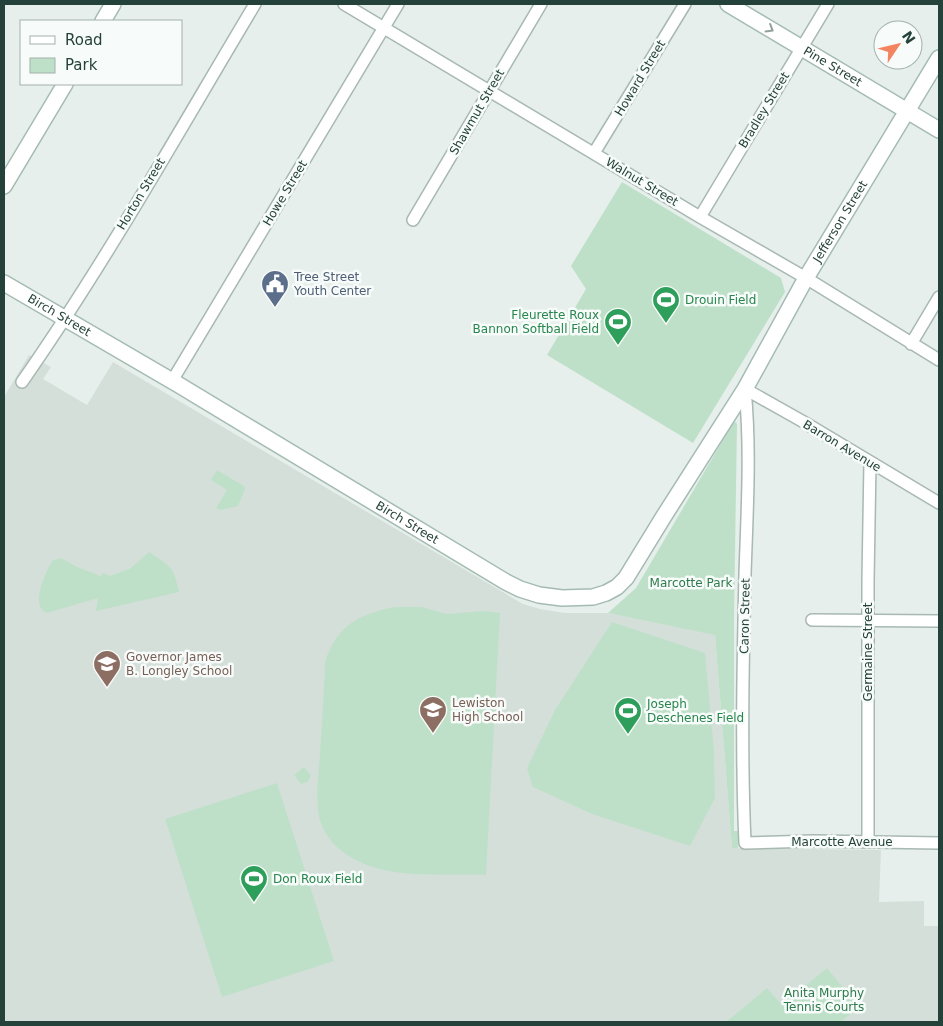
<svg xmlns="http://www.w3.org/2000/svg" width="943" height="1026" font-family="'DejaVu Sans',sans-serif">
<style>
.built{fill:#d4dfda}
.green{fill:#bfe0c8}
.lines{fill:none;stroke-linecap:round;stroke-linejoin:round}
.street-casing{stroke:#a8b8b2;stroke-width:14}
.secondary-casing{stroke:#a4bbb3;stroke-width:18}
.street{stroke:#fff;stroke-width:11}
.secondary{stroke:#fff;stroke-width:15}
.oneway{stroke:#92a09c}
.labels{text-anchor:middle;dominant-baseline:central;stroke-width:5;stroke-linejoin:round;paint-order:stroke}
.street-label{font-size:12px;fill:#24423a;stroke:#f7fbf9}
.service-label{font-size:12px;fill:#4e5e75;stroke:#f7fbf9;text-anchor:start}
.leisure-label{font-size:12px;fill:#27864d;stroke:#f7fbf9;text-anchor:start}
.park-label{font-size:12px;fill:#2d7a4b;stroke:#f7fbf9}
.education-label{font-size:12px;fill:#785e54;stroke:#f7fbf9;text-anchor:start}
</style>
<rect width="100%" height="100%" fill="#e6efeb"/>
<path class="built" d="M29 355 51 367 43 379 87 405 113 362 523 604 540 609 565 613H608L715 634 732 848 881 850 879 902 924 901V926H939V1022H4V397Z"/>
<path class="green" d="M622 182 781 278 785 292 693 443 547 355 586 289 571 266Z
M736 422 737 424 734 620V831H738V848H732L715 635 608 613 636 588 733 423Z
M217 470 244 486 245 489 238 506 220 510 216 508 227 490 211 480Z
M149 552C171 567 173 565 179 592L96 611 98 598 47 613C29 607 46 570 53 560L61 558 77 567 101 576 103 573 110 576 131 568Z
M395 607H422L446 614 484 611 500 613 486 875C455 874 409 877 380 869 351 862 321 842 318 810 316 791 319 771 320 753 322 722 324 692 325 662 337 625 359 614 395 607Z
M612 622 705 653 714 751 715 798 690 846 592 814 533 787 532 785 527 768 555 710Z
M304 767 311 775 308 782 301 784 294 775Z
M277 783 334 961 222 997 165 819Z
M827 968 859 1007 841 1022H726L767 988 782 1005Z"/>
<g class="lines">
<defs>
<path id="street" d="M344 4 700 217 806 278 939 360
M594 153 685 4
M700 217 828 4
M413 220 541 4
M911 344 939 297
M172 381 398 4
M22 382C107 260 179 131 255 4
M745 389C751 450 747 513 745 574 743 664 741 753 745 843L813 841 939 843
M745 389 802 421 939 503
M812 620 939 621
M868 842V580L870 462"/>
<g id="secondary">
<path id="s1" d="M728 4 939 130"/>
<path d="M103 21 113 4"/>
<path d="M4 186 65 84"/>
<path id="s2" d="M4 283 179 385 506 582 520 589 539 595 562 598 593 597 606 593 617 587 626 578 664 516 745 389 806 278 939 58"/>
</g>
</defs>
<use href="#street" class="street-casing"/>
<use href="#secondary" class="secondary-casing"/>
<use href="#street" class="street"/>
<use href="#secondary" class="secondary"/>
</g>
<defs><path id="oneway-chevron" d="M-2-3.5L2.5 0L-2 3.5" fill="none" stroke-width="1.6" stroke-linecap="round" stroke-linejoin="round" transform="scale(1.25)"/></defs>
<use class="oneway" href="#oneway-chevron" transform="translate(770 29) rotate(31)"/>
<defs>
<symbol id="civic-pin" viewBox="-11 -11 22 30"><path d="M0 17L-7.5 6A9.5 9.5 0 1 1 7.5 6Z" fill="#5c6f8a" stroke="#f7fbf9"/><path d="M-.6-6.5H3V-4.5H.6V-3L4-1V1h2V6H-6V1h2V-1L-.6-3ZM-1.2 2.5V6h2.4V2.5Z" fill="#fff"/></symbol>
<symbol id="stadium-pin" viewBox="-11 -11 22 30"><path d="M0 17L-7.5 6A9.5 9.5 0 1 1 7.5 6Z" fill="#2e9e5b" stroke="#f7fbf9"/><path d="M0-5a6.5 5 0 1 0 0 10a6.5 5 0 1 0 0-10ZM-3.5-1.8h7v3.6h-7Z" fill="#fff"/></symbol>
<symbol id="school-pin" viewBox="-11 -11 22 30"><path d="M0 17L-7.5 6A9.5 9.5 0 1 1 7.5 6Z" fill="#8d6e63" stroke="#f7fbf9"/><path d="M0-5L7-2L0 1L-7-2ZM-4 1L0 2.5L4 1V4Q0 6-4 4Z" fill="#fff"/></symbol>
</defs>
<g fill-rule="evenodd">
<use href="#civic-pin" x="259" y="268" width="32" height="43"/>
<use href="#stadium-pin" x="650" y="284" width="32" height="43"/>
<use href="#stadium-pin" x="602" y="306" width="32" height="43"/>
<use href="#school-pin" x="91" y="648" width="32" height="43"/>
<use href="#school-pin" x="417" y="694" width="32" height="43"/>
<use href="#stadium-pin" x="612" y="695" width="32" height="43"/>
<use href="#stadium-pin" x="238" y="863" width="32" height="43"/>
</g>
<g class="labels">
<g class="street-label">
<text stroke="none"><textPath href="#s1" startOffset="122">Pine Street</textPath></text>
<text transform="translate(640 78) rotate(-59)">Howard Street</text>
<text transform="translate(764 110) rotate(-59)">Bradley Street</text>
<text transform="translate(477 112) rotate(-60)">Shawmut Street</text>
<text transform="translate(642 182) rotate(31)">Walnut Street</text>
<text transform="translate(285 193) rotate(-59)">Howe Street</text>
<text transform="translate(141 194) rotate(-59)">Horton Street</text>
<text stroke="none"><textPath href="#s2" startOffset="1129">Jefferson Street</textPath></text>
<text stroke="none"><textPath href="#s2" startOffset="64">Birch Street</textPath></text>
<text transform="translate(842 446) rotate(31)">Barron Avenue</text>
<text stroke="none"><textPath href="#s2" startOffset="469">Birch Street</textPath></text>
<text transform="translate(745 616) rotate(-89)">Caron Street</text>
<text transform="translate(868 652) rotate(-90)">Germaine Street</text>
<text x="842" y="842">Marcotte Avenue</text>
</g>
<g class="service-label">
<text x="294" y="277">Tree Street<tspan x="294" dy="14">Youth Center</tspan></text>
</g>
<g class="leisure-label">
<text x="685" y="300">Drouin Field</text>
<text x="599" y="315" text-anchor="end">Fleurette Roux<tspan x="599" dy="14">Bannon Softball Field</tspan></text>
<text x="647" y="704">Joseph<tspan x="647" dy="14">Deschenes Field</tspan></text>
<text x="273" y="879">Don Roux Field</text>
</g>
<g class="park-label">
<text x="691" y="583">Marcotte Park</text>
<text x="824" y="993">Anita Murphy<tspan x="824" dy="14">Tennis Courts</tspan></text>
</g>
<g class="education-label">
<text x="126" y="657">Governor James<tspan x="126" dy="14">B. Longley School</tspan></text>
<text x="452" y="703">Lewiston<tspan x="452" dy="14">High School</tspan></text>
</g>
</g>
<rect width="943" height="1026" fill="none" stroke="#24423a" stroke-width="10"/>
<rect x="20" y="20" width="162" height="65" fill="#f7fbf9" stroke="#a3b1ad"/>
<rect x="30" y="36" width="25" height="8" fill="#ffffff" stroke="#a3b1ad"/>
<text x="65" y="45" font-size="15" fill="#24423a">Road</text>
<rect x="30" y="58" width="25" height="15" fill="#bfe0c8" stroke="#a3b1ad"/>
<text x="65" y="70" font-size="15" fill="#24423a">Park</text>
<g transform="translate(898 45) rotate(55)"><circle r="24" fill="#f7fbf9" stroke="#a3b1ad"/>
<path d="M0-4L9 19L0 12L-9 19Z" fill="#f4845f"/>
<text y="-8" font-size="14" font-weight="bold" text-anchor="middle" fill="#24423a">N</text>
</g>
</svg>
